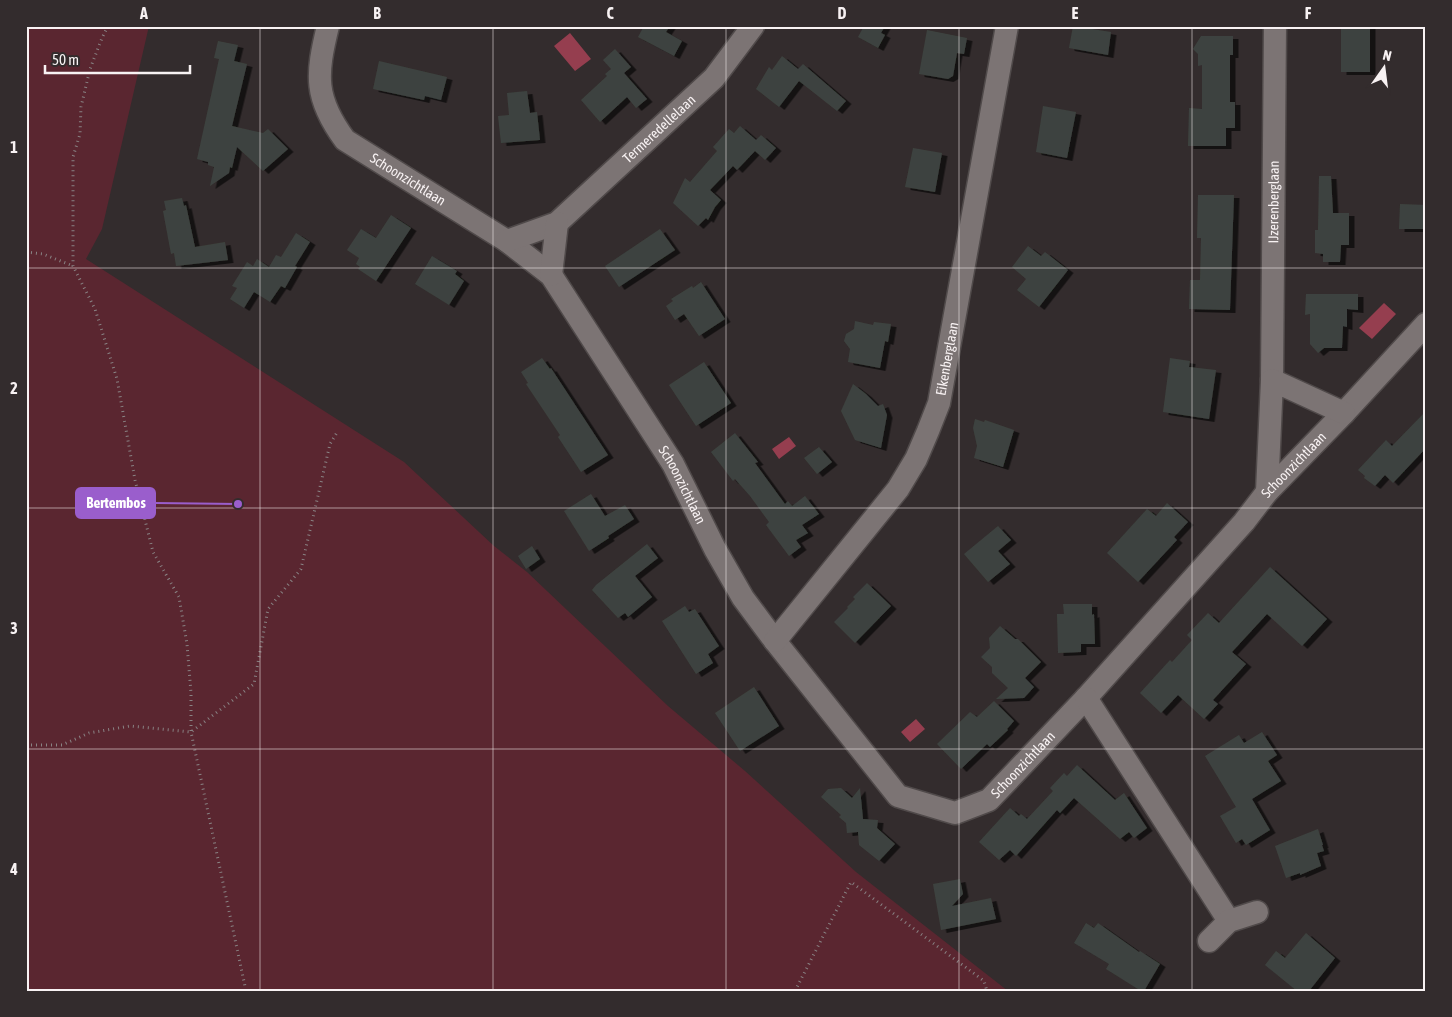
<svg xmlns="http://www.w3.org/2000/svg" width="1452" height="1017" font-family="'Asap Condensed',sans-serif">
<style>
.green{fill:#5a2630}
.water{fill:#953e4f}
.building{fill:#3d433f;filter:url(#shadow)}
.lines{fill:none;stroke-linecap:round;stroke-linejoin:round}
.minor-casing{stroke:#504a4a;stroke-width:25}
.path{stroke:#898384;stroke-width:3;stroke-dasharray:1 4;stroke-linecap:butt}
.minor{stroke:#7c7474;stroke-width:22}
.grid{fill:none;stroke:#f8f2f3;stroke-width:1;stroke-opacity:0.55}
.labels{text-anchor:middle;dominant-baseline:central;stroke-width:4;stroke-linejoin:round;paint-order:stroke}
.street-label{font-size:14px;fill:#f8f2f3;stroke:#332c2d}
.leader{fill:none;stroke:#9a5ecc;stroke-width:2}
.callout-dot{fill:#9a5ecc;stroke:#332c2d;stroke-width:2}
.callout{fill:#9a5ecc;stroke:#9a5ecc;stroke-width:2}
.callout-label{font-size:15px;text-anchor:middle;font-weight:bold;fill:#fff}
.neatline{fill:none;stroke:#f8f2f3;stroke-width:2}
.grid-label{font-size:16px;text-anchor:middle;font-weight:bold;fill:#f8f2f3}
</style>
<defs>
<filter id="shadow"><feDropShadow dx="5.5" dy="3" stdDeviation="0" flood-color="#0009"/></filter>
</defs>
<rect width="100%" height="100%" fill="#332c2d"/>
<path class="green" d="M26 26H149L102 229 86 259 404 462 494 546 527 572 668 706 745 771 856 872 1008 991H26Z"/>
<path class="water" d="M570 33 591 59 575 71 554 46Z
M1384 303 1396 314 1372 339 1359 328Z
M789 437 796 446 779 459 772 449Z
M916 719 925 729 910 742 901 732Z"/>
<path class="building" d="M644 26H670L666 32 682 41 674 56 638 37Z
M864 26H885L881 33 885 35 878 48 858 37Z
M1073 26 1111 32 1108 55 1069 48Z
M1341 26H1370V72H1341Z
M927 30 967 38 964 54 957 53 953 76 948 79 919 74Z
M1201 36H1233V55H1230V102H1235V128H1226V146H1188L1189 108 1202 109V65L1198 66V54L1193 49Z
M218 41 238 45 234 61 247 64 232 126 263 133 268 129 288 149 263 171 237 147 232 168 230 167 229 173 210 186 214 167 208 165V162L197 159 219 59 214 58Z
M615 49 631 67 624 73 647 99 636 108 627 97 600 122 581 100 607 76 605 74 611 69 603 60Z
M782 56 798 69 803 64 846 101 837 111 799 81 779 107 756 89 769 67 772 70Z
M379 61 447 77 441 100 425 96 424 100 373 89Z
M527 91 530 113 537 112 540 140 501 143 498 116 509 115 507 93Z
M1043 106 1076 112 1067 158 1036 152Z
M740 126 756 140 761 135 776 148 765 160 755 151 737 170 733 166 710 190 721 200 715 207 708 220 706 218 698 226 673 203 685 178 690 182 717 151 713 147 729 129 734 133Z
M913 148 942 153 935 192 905 187Z
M1319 176H1331L1333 213H1349V245H1341L1340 262H1323V254L1315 253V230H1318Z
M1198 195H1234L1230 310 1189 309 1190 280H1200L1201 238H1197Z
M182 198 184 206 186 205 195 247 225 242 228 260 176 266 174 253 171 254 163 211 166 210 164 201Z
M1400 204 1426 205V229H1399Z
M391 215 411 228 376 281 358 269 360 267 356 264 359 258 347 250 361 229 376 238Z
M660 229 675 250 619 287 605 266Z
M296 233 310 242 295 266 297 267 285 288 281 286 270 302 254 292 244 308 230 299 237 288 232 286 247 262 253 266 257 259 269 267 276 255 281 257Z
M1028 246 1041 256 1045 252 1068 270 1039 307 1017 290 1026 279 1012 267Z
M432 256 457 271 455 274 464 281 449 305 415 284Z
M701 282 725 319 699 336 684 314 675 320 666 306 673 301 671 299 692 286 693 288Z
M1306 294H1358V310L1347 309V327L1343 326 1342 348H1324L1318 353 1310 344V314L1305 315Z
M855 321 873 325 874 322 891 324 888 342 885 341 880 368 848 362 850 349 844 341 846 334 854 329Z
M542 358 550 369 551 368 608 455 581 472 558 437 560 435 526 384 528 383 521 372Z
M1170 358 1190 361 1189 367 1216 370 1209 419 1163 412Z
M704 362 731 403 696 426 669 385Z
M853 384 866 394 878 406 883 404 887 415 881 448 855 440 841 411Z
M1426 411V448L1393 483 1385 475 1375 486 1364 478 1365 476 1358 470 1386 440 1392 446Z
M975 419 984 422 985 420 1014 430 1003 467 974 458 977 446 973 428Z
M735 433 758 462 755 463 785 504 788 501 792 506 805 496 819 514 802 525 808 533 796 540 801 547 789 556 766 525 769 522 750 496 735 479 733 481 711 452Z
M819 447 832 462 817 474 804 458Z
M591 494 605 516 625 505 634 519 608 536 609 538 589 551 564 511Z
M1167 503 1188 522 1174 537 1177 540 1138 582 1107 553 1147 509 1156 516Z
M998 526 1011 540 998 551 1010 564 988 582 964 554Z
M647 544 658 558 635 576 652 597 628 617 625 613 618 618 592 590 596 585Z
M532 546 540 559 526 569 518 556Z
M1270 567 1327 619 1302 646 1267 614 1232 652 1246 664 1213 700 1218 704 1204 719 1178 695 1161 713 1140 693 1170 660 1172 662 1192 640 1187 635 1208 613 1219 623Z
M867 583 891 606 855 643 834 622 848 608 847 607 855 599 853 597Z
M1063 604H1092V615L1094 614 1095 644H1081V652L1058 653 1057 614H1064Z
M685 606 689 612 695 609 719 646 708 654 713 663 696 674 662 621Z
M1000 626 1015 639H1018L1041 662 1025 678 1034 687 1024 698 996 699 1008 688 992 673V667L981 657 990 648 989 638Z
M754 687 779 726 740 751 715 713Z
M994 701 1014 721 1007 729 1008 730 990 747 987 744 961 769 937 744 970 712 977 717Z
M1262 732 1277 755 1268 761 1281 781 1252 799 1270 830 1246 845 1242 839 1236 843 1220 816 1236 807 1205 756 1239 735 1244 743Z
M1077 765 1115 800 1124 793 1147 828 1134 838 1129 832 1120 839 1074 798 1060 813 1057 810 1016 856 1010 850 999 860 979 842 1010 808 1019 816 1021 814 1027 819 1053 791 1050 788 1064 773 1067 776Z
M841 788 852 798 860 788 863 819 878 820 877 828 895 844 879 861 859 845 858 832 847 833 846 823 839 817 841 815 821 797 828 789Z
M1318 829 1323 845H1322L1324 851 1317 853 1321 866 1300 875V873L1286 878 1275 846Z
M960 879 963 894 952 906 991 898 996 919 941 930 933 884Z
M1086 923 1094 928 1098 923 1139 952 1140 951 1160 964 1144 991H1141L1106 969 1109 964 1074 943Z
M1306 933 1335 958 1309 991H1297L1265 965 1276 951 1285 958Z"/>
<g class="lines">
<defs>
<g id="minor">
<path id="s1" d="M328 26C316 75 314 98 345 140L507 241 551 275 673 464 715 549 743 598 775 641 898 796 955 813 989 800 1086 698 1244 522 1267 492 1344 413 1426 324"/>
<path id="s2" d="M507 241 557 223 714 78 753 26"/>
<path d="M551 275 557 223"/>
<path id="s3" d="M1272 380 1275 26"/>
<path d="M1267 492 1272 380 1344 413"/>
<path id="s4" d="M775 641 898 489 916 459 928 431 939 403 1007 26"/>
<path d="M1086 698 1229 921"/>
<path d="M1209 941 1229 921 1257 912"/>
</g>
</defs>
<use href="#minor" class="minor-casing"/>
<path class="path" d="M108 26 102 38 90 69 81 107 80 134 73 157V266L95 309 117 379 135 480 153 552 179 597 187 644 191 693V732L246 991
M26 252 43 254 73 266
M26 745H62L89 733 130 726 191 732 254 684 268 609 301 569 330 444 338 431
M795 991 851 882 984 981 987 991"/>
<use href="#minor" class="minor"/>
</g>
<path class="grid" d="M260 26V991M493 26V991M726 26V991M959 26V991M1192 26V991M26 268H1426M26 508H1426M26 749H1426"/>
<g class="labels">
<g class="street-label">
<text stroke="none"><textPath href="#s2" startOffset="192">Termeredellelaan</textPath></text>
<text stroke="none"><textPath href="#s1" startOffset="195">Schoonzichtlaan</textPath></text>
<text stroke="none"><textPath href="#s3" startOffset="178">IJzerenberglaan</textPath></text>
<text stroke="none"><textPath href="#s4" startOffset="336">Eikenberglaan</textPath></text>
<text stroke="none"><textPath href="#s1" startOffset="1544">Schoonzichtlaan</textPath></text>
<text stroke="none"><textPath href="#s1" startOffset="615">Schoonzichtlaan</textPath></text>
<text stroke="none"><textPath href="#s1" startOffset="1140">Schoonzichtlaan</textPath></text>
</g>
</g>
<path class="leader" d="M238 504L155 503"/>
<circle class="callout-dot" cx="238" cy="504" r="5"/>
<rect class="callout" x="76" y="488" width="79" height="30" rx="5"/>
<g class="callout-label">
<text x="116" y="508">Bertembos</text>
</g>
<rect width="1452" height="1017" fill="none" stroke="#332c2d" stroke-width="55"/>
<g transform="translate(1384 68) rotate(14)" stroke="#332c2d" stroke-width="4" paint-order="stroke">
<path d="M0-4L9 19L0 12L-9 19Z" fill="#f8f2f3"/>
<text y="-8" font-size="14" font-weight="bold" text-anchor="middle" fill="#f8f2f3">N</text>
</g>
<path d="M45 65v8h145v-8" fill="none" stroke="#f8f2f3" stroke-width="2.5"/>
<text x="52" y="65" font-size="15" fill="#f8f2f3" stroke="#332c2d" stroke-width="4" paint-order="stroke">50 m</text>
<rect x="28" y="28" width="1396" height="962" class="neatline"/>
<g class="grid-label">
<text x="144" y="19">A</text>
<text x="377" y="19">B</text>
<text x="610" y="19">C</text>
<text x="842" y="19">D</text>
<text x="1075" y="19">E</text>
<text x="1308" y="19">F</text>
<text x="14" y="153">1</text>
<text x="14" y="394">2</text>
<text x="14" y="634">3</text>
<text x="14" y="875">4</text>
</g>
</svg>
